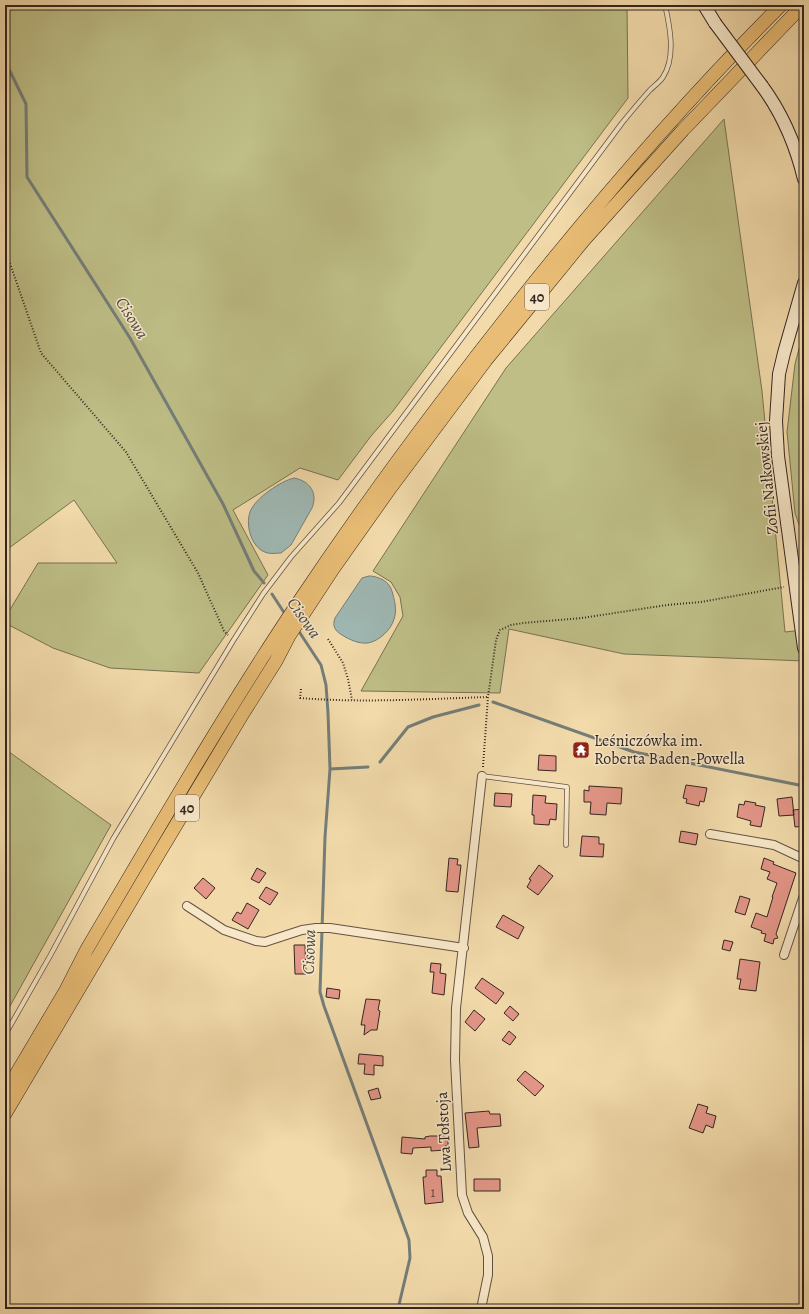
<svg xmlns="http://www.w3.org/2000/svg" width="809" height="1314" font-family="Alegreya,serif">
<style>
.green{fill:#bebe86;stroke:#787254}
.water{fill:#9fb8b4;stroke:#747e79}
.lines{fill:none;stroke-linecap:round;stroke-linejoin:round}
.stream{stroke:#747e79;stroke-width:3}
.building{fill:#e49688;stroke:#332621}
.lane-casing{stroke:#635343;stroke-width:5.5}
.street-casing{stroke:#635343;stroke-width:10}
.secondary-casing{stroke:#332621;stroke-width:14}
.primary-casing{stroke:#332621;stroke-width:14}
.path{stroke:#332621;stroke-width:2;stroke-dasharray:1 2;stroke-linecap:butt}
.lane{stroke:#f7e7c8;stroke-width:4}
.street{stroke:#f7e7c8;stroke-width:8}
.secondary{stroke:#f7e7c8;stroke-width:12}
.primary{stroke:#e9bd75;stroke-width:13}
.secondary-bridge-casing{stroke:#332621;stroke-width:14;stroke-linecap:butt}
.secondary-bridge{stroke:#f7e7c8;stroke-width:12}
.labels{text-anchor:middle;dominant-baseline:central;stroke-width:3;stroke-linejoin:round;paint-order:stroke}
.number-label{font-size:14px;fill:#5f423b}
.shield{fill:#f7e7c8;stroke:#6e6053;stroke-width:1}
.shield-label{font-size:15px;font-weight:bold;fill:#332621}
.street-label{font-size:16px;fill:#332621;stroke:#f7e7c8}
.poi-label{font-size:16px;fill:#332621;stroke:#f7e7c8;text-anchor:start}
.water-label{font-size:17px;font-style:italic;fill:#4e4a46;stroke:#f7e7c8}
</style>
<rect width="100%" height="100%" fill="#f2daaa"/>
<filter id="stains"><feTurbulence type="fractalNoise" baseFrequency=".005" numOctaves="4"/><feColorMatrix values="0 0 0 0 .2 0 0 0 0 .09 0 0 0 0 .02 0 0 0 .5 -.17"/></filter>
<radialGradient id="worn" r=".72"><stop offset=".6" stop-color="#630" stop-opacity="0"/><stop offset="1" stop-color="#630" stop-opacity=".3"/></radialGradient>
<path class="green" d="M5 5H627L628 98 393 411 371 436 338 480 300 468 233 510 268 575 199 673 110 668 53 648 5 623V618L38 563H117L74 500 5 551Z
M724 119 762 391 785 632 804 630V661L624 654 509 629 500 693 361 691 403 616 400 597 391 582 373 571 506 368Z
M804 330V539L795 513 787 432 795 364Z
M5 749 111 825 5 1015Z"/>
<path class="water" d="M294 478C310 481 318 493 312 508L291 545 281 553C277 553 272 554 268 553 252 550 245 526 250 512 255 498 281 481 294 478Z
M369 576C375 576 384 579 388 584 391 587 392 591 393 595 395 602 397 611 394 619 391 630 379 641 368 643 359 644 350 640 342 635 335 631 332 626 335 618L362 578Z"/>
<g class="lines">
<path class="stream" d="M5 61 26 104 27 177 130 338 223 504 254 571 264 583
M272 594 285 614
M298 630 321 665 326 685 328 713 330 769 325 837 320 992 324 1006 409 1240 410 1258 398 1309
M493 702 634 752 804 786
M380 762 408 727 433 717 479 705
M330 769 368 767"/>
</g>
<path class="building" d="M539 755 556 756V771L538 770Z
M686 785 707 788 704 802 700 801 699 806 686 803 687 799 683 798Z
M589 786 622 788 621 804 607 803 606 815 590 814 591 802H584V790L589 791Z
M495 793 512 794 511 807 494 806Z
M533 795 546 796 545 803 557 804 556 820 550 819 549 825 534 824V815H532Z
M792 797 794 815 779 816 777 799Z
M745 801 756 803 755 805 765 807 761 827 750 825 751 821 737 817 739 804 744 805Z
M804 809V826L795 827 793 810Z
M681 831 698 834 696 845 679 842Z
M582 836 599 837V844H604L603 857 580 856Z
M449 858 458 859 457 865H461L458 892 446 891Z
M764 858 774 862 773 864 796 873 776 934 778 938 774 939 773 944 764 941 766 934 761 933 762 931 751 927 756 913 767 917 773 897H772L777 883 767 879 770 872 761 869Z
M539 865 553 876 538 895 527 887 531 880 529 879Z
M257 868 266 873 259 883 251 879Z
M203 878 215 888 206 899 194 888Z
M266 887 278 893 270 905 259 898Z
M740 896 750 899 745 915 735 912Z
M247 903 259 910 248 929 232 920 237 912 241 914Z
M503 915 524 927 518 939 496 927Z
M724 940 733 942 730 951 722 949Z
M294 945H305L306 974H295Z
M740 959 760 962 756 991 739 989 741 979H737Z
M431 963 441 964 440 973 446 974 444 995 432 993 434 972H430Z
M482 978 504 993 496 1004 475 988Z
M327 988 340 990 339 999 326 997Z
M366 999 380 1000 378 1010 380 1011 377 1030H371L364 1035 365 1025H361Z
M510 1006 519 1014 513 1021 504 1013Z
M474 1010 485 1019 475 1031 465 1022Z
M509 1031 516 1037 510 1045 502 1040Z
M359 1054 383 1056V1066L374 1065V1075L364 1074 365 1064H358Z
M525 1071 544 1086 535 1096 517 1080Z
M378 1088 381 1098 371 1100 368 1091Z
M698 1104 708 1107 706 1113 716 1116 713 1128 706 1125 703 1133 689 1128Z
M489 1111 490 1114H500L501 1126 477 1128 479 1147 469 1148 465 1113Z
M430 1136H444L445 1140H448V1146H445V1150L431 1151V1147L413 1148 412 1154 401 1153 402 1137 425 1139V1137Z
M426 1170H437V1176H441L443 1202 425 1204 423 1177H426Z
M474 1179H500V1191H474Z"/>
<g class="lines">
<defs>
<path id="lane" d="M482 776 567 787 566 845
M5 1035 50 956 113 839 233 641 263 594 291 557 339 503 622 123C631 112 640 101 650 90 654 86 660 82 663 77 676 57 670 27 665 5"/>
<path id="street" d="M710 834 774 845 804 859
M187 906 224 930 256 941 265 942 302 930 316 928H330L464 948
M784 955 804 895
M481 1309 488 1275V1256L483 1237 468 1213 462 1195 455 1060 456 1008 482 776
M803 1309 804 1306"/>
<path id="secondary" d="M704 5 715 23
M762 86C782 113 796 146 804 179
M804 283 784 353 779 374 776 421 778 456 804 648"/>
<path id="primary" d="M5 1093 66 990 87 949C155 834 222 717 296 606 342 537 390 470 440 404 545 264 657 129 781 5
M5 1114 161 850 242 715 276 661 289 636 333 569 391 487 486 360 584 240 683 130 803 5"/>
</defs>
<use href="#lane" class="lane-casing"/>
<use href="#street" class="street-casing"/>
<use href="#secondary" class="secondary-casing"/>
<use href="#primary" class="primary-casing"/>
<path class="path" d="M5 249 41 353 126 452 198 573 224 631 228 635
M328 639 343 663 348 679 352 700
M301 689 300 698C362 703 426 699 488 697
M483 767 488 697 496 640 500 630 511 625 523 623 582 618 667 605 701 602 784 587"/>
<use href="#lane" class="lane"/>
<use href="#street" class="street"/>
<use href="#secondary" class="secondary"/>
<use href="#primary" class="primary"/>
<defs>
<path id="secondary-bridge" d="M715 23 762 86"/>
</defs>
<use href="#secondary-bridge" class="secondary-bridge-casing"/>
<use href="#secondary-bridge" class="secondary-bridge"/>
</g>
<defs>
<symbol id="temple-square" viewBox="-11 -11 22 22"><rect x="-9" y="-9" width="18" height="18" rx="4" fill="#8f2418" stroke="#f7e7c8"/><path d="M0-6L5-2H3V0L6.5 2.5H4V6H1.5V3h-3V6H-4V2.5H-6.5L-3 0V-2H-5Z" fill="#fff"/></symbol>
</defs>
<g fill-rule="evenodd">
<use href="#temple-square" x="571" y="740" width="20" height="20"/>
</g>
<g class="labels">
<g class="number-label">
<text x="433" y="1192">1</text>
</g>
<g class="shield">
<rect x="525" y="284" width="24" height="26" rx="3"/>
<rect x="175" y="795" width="24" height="26" rx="3"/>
</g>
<g class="shield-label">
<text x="537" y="297">40</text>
<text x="187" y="808">40</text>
</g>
<g class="street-label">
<text transform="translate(767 478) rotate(-96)">Zofii Nałkowskiej</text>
<text transform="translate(444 1132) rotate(-93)">Lwa Tołstoja</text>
</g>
<g class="poi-label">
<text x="594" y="741">Leśniczówka im.<tspan x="594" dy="18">Roberta Baden-Powella</tspan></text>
</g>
<g class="water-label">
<text transform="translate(132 318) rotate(58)">Cisowa</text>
<text transform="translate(304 618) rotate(55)">Cisowa</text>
<text transform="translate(309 952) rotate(-88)">Cisowa</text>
</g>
</g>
<rect width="809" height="1314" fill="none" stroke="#f2daaa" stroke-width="20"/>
<rect x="6" y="6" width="797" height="1302" fill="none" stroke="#332621" stroke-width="2"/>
<rect x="10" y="10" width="789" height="1294" fill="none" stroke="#332621"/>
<rect width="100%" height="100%" filter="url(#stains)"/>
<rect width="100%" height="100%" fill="url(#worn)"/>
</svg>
